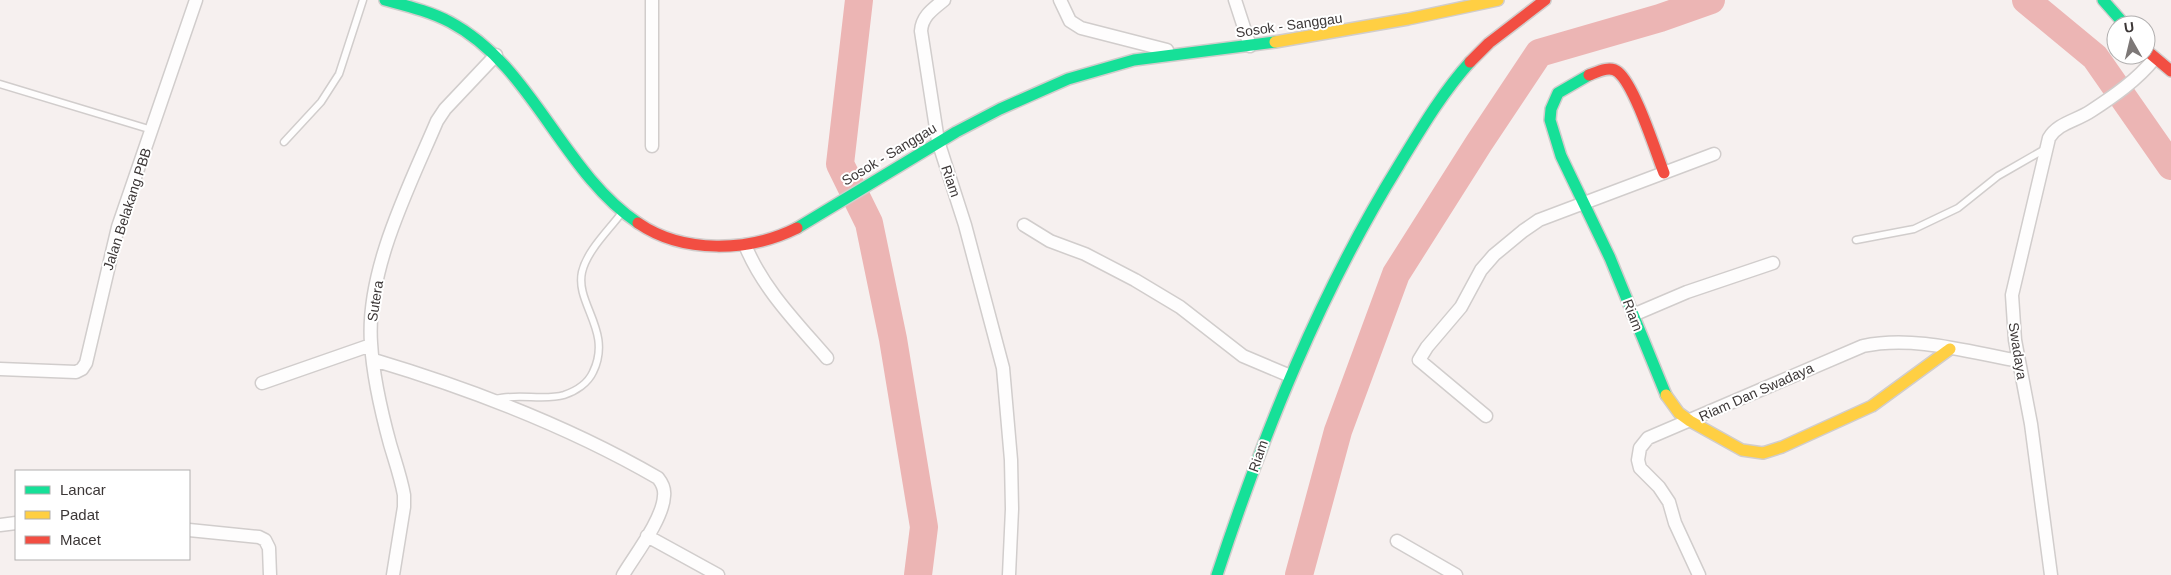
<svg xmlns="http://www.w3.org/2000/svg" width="2171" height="575" font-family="Arial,sans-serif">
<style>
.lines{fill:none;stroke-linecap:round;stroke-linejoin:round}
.river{stroke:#ecb5b4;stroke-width:28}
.lane-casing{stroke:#d1cdcc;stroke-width:9}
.street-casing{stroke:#d1cdcc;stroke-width:15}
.fast-casing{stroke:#d1cdcc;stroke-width:14}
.slow-casing{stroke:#d1cdcc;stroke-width:14}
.jam-casing{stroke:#d1cdcc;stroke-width:14}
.lane{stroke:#fefdfd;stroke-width:6}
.street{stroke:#fefdfd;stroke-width:12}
.fast{stroke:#16e098;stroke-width:11}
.slow{stroke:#ffcf43;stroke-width:11}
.jam{stroke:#f24e42;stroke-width:11}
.labels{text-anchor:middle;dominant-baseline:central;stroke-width:4;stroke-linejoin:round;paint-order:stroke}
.street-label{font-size:14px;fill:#3c3737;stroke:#fff}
</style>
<rect width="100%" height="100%" fill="#f6f0ef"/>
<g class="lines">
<path class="river" d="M859 0 840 164 869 223 893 339 924 527 918 575
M2026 0 2095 57 2171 166
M1299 575 1338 431 1396 274 1479 143 1539 53 1660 18 1711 0"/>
<defs>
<path id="lane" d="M0 84 152 130
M284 142 321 102 339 74 363 0
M1856 240 1914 229 1958 208 1998 176 2045 149
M496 399C518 393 544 401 564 395 576 391 588 383 593 372 613 331 575 304 582 272 587 251 607 232 620 215"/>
<path id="street" d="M652 0V146
M944 0C933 9 922 16 921 31L938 141 965 225 1003 368 1011 460 1012 509 1009 575
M1060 0 1070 21 1081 28 1167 50
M1235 0 1250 46
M1024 225 1050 241 1085 254 1135 280 1180 307 1243 356 1288 375
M745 245C763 289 796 322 827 358
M1633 315 1687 292 1773 263
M374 360C471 389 570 427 658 478 662 483 665 489 664 496 663 519 635 555 623 575
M0 369 76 372 82 369 86 363 118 227 196 0
M262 383 371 345
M1486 416 1419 360 1427 347 1461 307 1481 270 1494 255 1523 231 1539 220 1714 154
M0 525 16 523
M189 530 259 537 265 540 269 548 270 575
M647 536 718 575
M1397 541 1456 575
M393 575 404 507V495C401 478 395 461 390 444 381 411 373 376 371 343 366 270 409 187 437 121L445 109 496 55
M1699 575 1675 523 1669 502 1659 487 1640 468 1638 460 1640 448 1648 438 1863 346C1913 335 1969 352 2019 361
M2051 575 2031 424 2015 340 2012 295 2049 138C2058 123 2076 121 2091 111 2114 96 2137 80 2154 59"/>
<path id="fast" d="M385 0C407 6 429 11 450 22 533 66 561 171 638 223
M2103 0 2125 25
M1589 75 1558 93 1551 109 1550 120 1561 156 1610 258 1666 395
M797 228 956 132 1000 109 1068 79 1134 60 1275 42
M1217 575C1264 432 1320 293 1399 165 1421 129 1442 93 1470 62"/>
<path id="slow" d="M1275 42 1408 19 1498 0
M1666 395 1679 413 1690 421 1742 450 1763 453 1782 447 1872 406 1950 349"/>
<path id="jam" d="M2146 50 2171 71
M1470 62 1489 43 1545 0
M1589 75C1597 72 1610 65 1618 72 1635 86 1655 150 1664 173
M638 223C683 254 749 252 797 228"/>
</defs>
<use href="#lane" class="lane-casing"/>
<use href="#street" class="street-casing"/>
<use href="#fast" class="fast-casing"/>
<use href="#slow" class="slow-casing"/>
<use href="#jam" class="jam-casing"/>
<use href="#lane" class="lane"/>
<use href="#street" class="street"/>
<use href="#fast" class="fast"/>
<use href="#slow" class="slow"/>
<use href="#jam" class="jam"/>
</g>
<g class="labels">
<g class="street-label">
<text transform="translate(1289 25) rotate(-8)">Sosok - Sanggau</text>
<text transform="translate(889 154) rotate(-31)">Sosok - Sanggau</text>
<text transform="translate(951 181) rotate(71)">Riam</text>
<text transform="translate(127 209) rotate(-72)">Jalan Belakang PBB</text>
<text transform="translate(375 301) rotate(-81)">Sutera</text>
<text transform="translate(1633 315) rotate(69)">Riam</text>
<text transform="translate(2018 351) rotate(81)">Swadaya</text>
<text transform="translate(1756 392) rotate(-24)">Riam Dan Swadaya</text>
<text transform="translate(1258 456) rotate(-71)">Riam</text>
</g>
</g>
<rect x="15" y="470" width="175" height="90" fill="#ffffff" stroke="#b1afaf"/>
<rect x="25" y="486" width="25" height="8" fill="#16e098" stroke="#b1afaf"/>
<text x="60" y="495" font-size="15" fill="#3c3737">Lancar</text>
<rect x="25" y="511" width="25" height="8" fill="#ffcf43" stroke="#b1afaf"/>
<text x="60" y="520" font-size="15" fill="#3c3737">Padat</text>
<rect x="25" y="536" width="25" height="8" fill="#f24e42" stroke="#b1afaf"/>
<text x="60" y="545" font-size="15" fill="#3c3737">Macet</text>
<g transform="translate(2131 40) rotate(352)"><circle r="24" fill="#ffffff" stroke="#b1afaf"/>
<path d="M0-4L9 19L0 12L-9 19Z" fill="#7d7877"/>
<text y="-8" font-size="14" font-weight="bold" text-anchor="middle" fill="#3c3737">U</text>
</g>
</svg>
